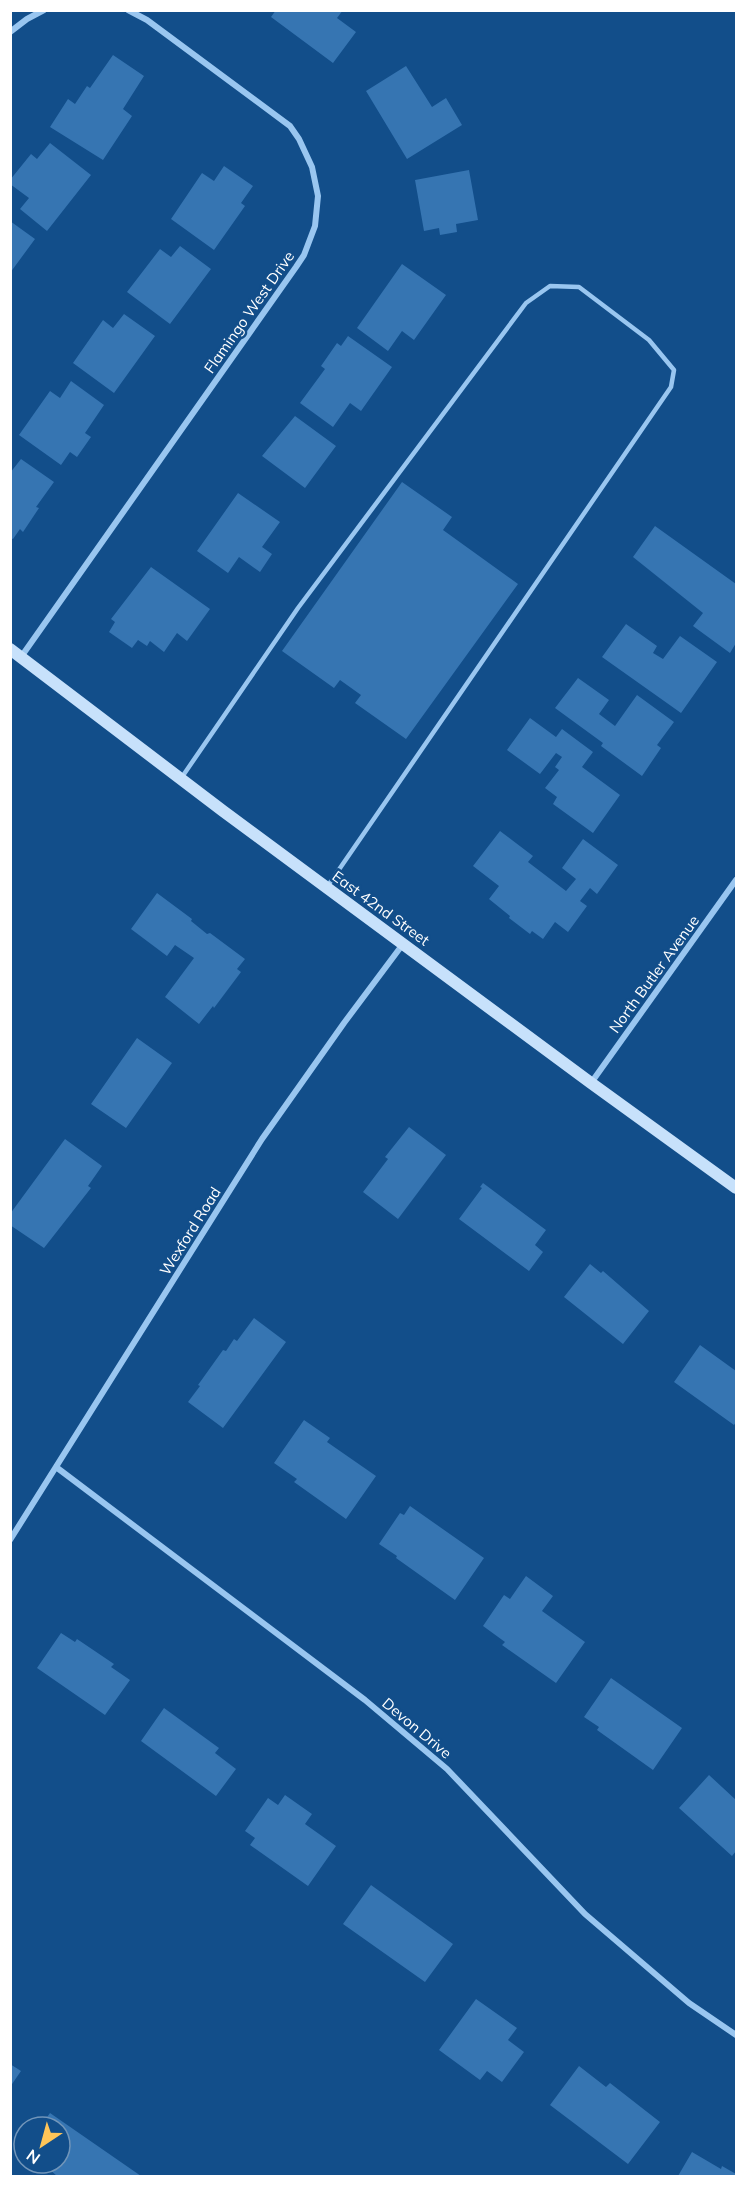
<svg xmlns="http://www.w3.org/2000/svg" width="747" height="2187" font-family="Mulish,sans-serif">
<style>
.building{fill:#3675b2}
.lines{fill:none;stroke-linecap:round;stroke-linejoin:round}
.lane{stroke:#99c6f0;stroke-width:4.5}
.street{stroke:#99c6f0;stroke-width:6}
.secondary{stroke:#c7e1fb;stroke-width:12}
.labels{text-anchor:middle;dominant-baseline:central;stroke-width:5;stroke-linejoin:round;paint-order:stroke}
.street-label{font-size:15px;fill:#fff;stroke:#124e8a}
</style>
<rect width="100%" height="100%" fill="#124e8a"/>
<path class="building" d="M276 10H343L337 18 356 32 333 63 271 17Z
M113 55 144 76 123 109 132 116 103 160 50 127 68 99 75 104 87 86 90 88Z
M406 66 432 107 446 98 462 125 407 159 366 91Z
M50 143 91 175 47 231 20 209 29 198 10 184V180L31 154 37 159Z
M224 166 253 186 241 203 245 206 214 250 171 219 202 173 214 181Z
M469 170 478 220 456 224 457 232 440 235 439 228 424 231 415 180Z
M10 221 35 239 10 273Z
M180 246 211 269 170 324 127 292 160 249 171 257Z
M402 264 446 295 414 340 402 331 388 351 357 328Z
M124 314 155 336 114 393 73 363 103 320 113 328Z
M348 336 392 367 361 411 350 403 333 427 300 403 325 369 321 366 337 343 341 346Z
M71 381 104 405 85 433 91 437 77 457 70 452 61 465 19 435 50 391 60 398Z
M295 416 336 446 305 488 262 456Z
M21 459 54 482 36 507 39 508 23 532 20 529 13 539 10 538V473Z
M402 482 452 517 443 530 518 584 406 739 355 703 361 695 340 680 334 688 282 651Z
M238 493 280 522 262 547 272 554 260 572 239 557 228 573 197 551Z
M655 526 736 584V643L730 653 693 626 703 613 633 557Z
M151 567 210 609 187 641 177 633 164 652 150 641 147 646 138 640 132 648 109 632 115 622 111 619Z
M626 624 657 646 653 653 663 659 680 636 717 662 681 713 602 657Z
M578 678 609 700 599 714 615 726 637 695 674 722 657 745 661 748 642 776 601 746 603 743 555 708Z
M530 718 556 737 562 729 593 752 582 767 620 795 593 833 553 804 557 797 545 788 559 770 555 767 562 757 556 753 540 774 507 750Z
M500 831 533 856 528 862 566 891 576 879 562 868 583 839 618 865 597 894 590 888 580 901 587 906 568 932 555 922 543 939 532 931 530 934 509 918 510 916 489 899 499 886 473 866Z
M157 893 192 919 191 921 207 934 210 933 245 959 237 969 241 972 214 1008 213 1006 199 1024 165 997 194 958 175 945 167 956 131 929Z
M137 1038 172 1063 126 1128 91 1104Z
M409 1127 446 1155 398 1219 363 1192 388 1159 385 1157Z
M65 1139 102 1166 88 1186 91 1188 44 1248 10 1225V1214Z
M483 1183 546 1230 535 1245 543 1252 529 1271 459 1219 482 1188 480 1187Z
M590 1264 601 1273 603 1271 649 1311 623 1344 564 1297Z
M254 1318 286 1342 223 1428 188 1402 200 1386 198 1385 223 1350 226 1351 234 1339 237 1341Z
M700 1345 736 1371V1422L734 1425 674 1382Z
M304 1420 330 1438 327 1442 376 1476 346 1519 294 1482 297 1479 274 1463Z
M410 1506 484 1558 455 1600 396 1558 397 1556 379 1544 400 1513 404 1515Z
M526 1576 553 1596 542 1611 585 1642 556 1683 502 1645 505 1642 483 1626 504 1595 510 1599Z
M61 1633 75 1642 77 1639 114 1664 111 1667 130 1680 105 1715 37 1668Z
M611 1678 682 1728 653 1770 597 1730 599 1727 584 1717Z
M164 1708 219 1748 215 1753 236 1769 216 1796 141 1741Z
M709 1775 736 1800V1851L732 1856 679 1808Z
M285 1795 312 1814 305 1824 336 1846 308 1886 250 1845 255 1838 245 1831 268 1798 278 1805Z
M371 1885 453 1944 425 1982 343 1924Z
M476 1999 517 2028 508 2040 524 2052 502 2082 487 2071 480 2080 439 2050Z
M10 2064 21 2071 10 2087Z
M579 2066 606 2087 610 2083 660 2122 628 2164 550 2105Z
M50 2113 141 2176H57L42 2163H60V2127H40Z
M692 2152 721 2169 722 2166 736 2174V2176H678Z"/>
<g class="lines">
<path class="lane" d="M182 777 298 608 526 303 550 286 579 287 649 340 674 370 671 387 327 887"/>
<path class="street" d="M10 32 27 19 44 10
M21 657 296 267 304 255 315 226 318 196 312 167 299 139 290 126 147 20 128 10
M591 1083 736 880
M56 1467 365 1700 447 1769 585 1914 689 2003 736 2035
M10 1540 262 1139 344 1023 403 944"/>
<path class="secondary" d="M10 649 223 811 591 1083 736 1188"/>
</g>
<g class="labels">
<g class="street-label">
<text transform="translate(249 312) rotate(-55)">Flamingo West Drive</text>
<text transform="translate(381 908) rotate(36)">East 42nd Street</text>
<text transform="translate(654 974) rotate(-54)">North Butler Avenue</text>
<text transform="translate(190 1231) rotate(-58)">Wexford Road</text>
<text transform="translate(417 1728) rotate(40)">Devon Drive</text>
</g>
</g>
<rect width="747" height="2187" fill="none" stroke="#ffffff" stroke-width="24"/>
<g transform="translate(42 2145) rotate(216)"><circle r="28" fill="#124e8a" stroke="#7195b9" stroke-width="1.5"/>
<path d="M0-4.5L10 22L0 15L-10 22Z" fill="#ffc558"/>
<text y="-9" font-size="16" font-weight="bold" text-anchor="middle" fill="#ffffff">N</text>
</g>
</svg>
